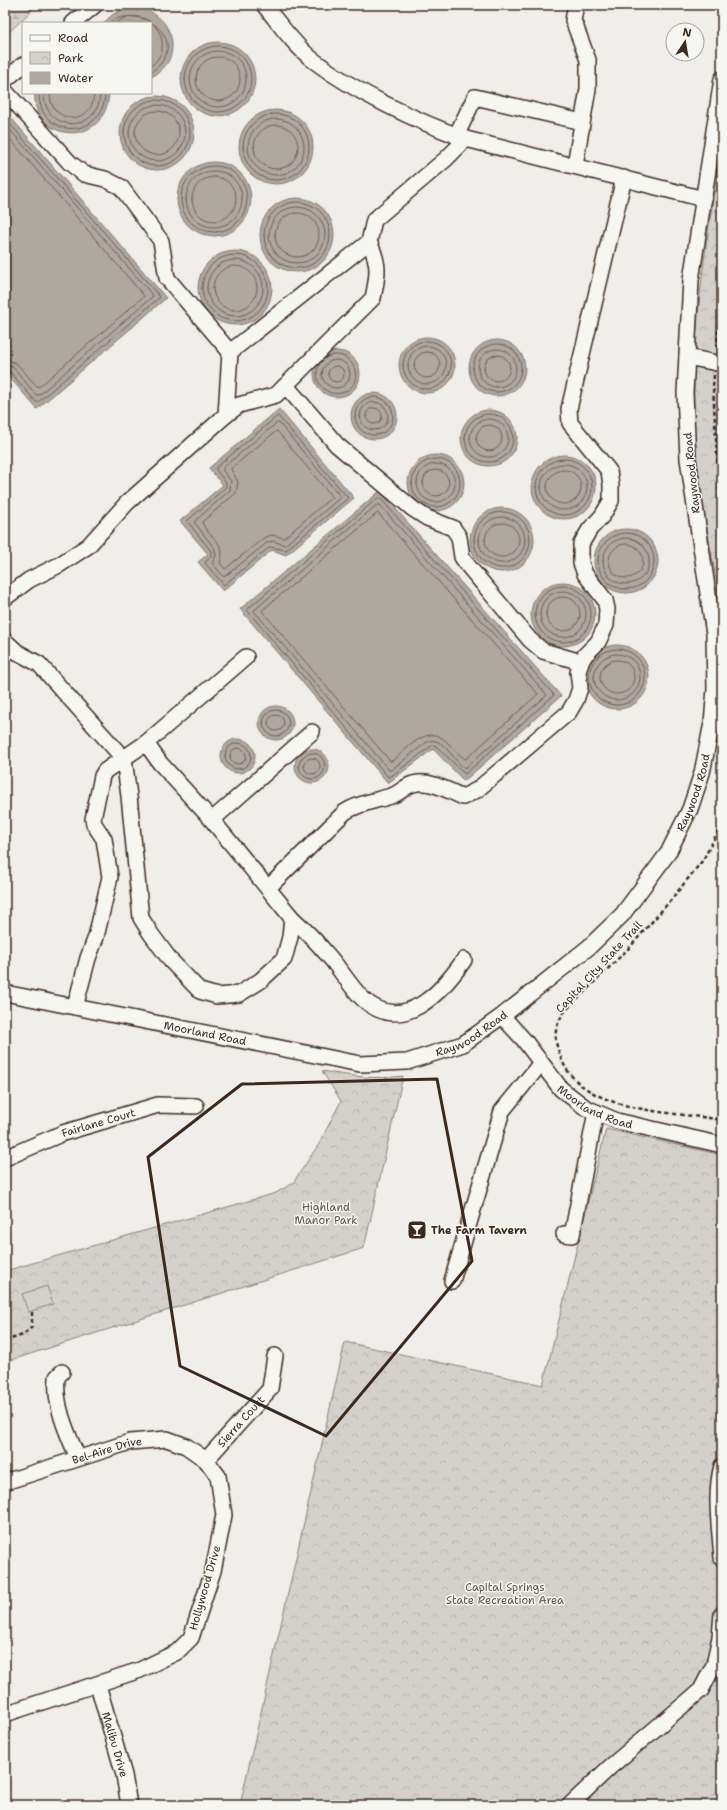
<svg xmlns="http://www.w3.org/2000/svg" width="727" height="1810" font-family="'Shantell Sans',sans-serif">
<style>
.forest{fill:url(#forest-firs);stroke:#887e75}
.park{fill:url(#park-crowns);stroke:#887e75}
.pitch{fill:#d4d1cc;stroke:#887e75}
.water{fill:#afa8a1;stroke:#81766d}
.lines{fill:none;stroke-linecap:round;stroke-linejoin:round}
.shore{stroke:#695c52;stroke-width:1}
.minor-casing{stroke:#3b2a1e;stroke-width:18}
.path{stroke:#3b2a1e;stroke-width:2.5;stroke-dasharray:4 3;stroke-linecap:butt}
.minor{stroke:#f6f6f2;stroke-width:15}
.marked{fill:none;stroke:#3b2a1e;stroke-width:3;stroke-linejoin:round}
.labels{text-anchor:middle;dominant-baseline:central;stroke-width:3;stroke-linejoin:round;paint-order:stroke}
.street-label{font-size:11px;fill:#3b2a1e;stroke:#f6f6f2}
.park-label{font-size:11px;fill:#61544a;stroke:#f6f6f2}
.poi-label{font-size:11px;font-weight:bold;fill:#3b2a1e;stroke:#f6f6f2;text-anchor:start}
</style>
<defs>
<pattern id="forest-firs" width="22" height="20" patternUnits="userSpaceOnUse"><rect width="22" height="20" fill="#d4d1cc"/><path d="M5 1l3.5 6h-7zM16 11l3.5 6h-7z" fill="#b7b4af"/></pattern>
<pattern id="park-crowns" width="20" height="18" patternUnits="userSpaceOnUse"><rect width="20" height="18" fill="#d4d1cc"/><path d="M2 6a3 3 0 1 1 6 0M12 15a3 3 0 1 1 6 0" fill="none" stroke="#b7b4af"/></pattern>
</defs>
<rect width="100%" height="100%" fill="#efeeea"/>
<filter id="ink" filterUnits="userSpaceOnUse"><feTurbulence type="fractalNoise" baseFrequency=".025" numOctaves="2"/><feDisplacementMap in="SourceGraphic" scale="8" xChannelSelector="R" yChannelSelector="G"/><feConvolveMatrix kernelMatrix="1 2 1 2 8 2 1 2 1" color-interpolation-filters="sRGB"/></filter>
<g filter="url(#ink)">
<path class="forest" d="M5 5H22L32 10 5 36Z"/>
<path class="park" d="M722 142V615C712 549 695 481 694 414 692 323 708 232 722 142Z
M322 1071C349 1076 375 1080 403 1076L364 1248 5 1362V1271L276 1193 293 1183 319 1144 341 1101Z
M606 1129 722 1155V1805H240L345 1342 543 1385Z"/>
<path class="pitch" d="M47 1286 53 1304 28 1312 22 1294Z"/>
<path class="water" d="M134 7C174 11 187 60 151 77V23H104C112 13 121 9 134 7Z
M181 79a37 37 0 1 1 74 0a37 37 0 1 1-74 0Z
M35 93H109V95C103 152 30 139 35 93Z
M120 133a37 37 0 1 1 74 0a37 37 0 1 1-74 0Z
M239 147a37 37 0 1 1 74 0a37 37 0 1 1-74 0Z
M7 113 166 298 37 409 5 372V115Z
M177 199a37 37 0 1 1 74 0a37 37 0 1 1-74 0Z
M260 235a37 37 0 1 1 74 0a37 37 0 1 1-74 0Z
M198 288a37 37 0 1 1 74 0a37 37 0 1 1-74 0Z
M399 365a28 28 0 1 1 56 0a28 28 0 1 1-56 0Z
M469 368a28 28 0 1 1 56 0a28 28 0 1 1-56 0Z
M314 374a23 23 0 1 1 46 0a23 23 0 1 1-46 0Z
M351 416a23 23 0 1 1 46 0a23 23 0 1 1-46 0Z
M279 409 354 498 286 555 272 550 223 591 198 562 208 554 180 521 223 485 209 468Z
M461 438a28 28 0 1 1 56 0a28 28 0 1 1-56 0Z
M408 483a28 28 0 1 1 56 0a28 28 0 1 1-56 0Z
M532 487a32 32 0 1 1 64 0a32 32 0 1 1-64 0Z
M380 491 561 696 464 781 433 749 388 783 240 609Z
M470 540a32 32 0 1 1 64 0a32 32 0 1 1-64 0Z
M594 561a32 32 0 1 1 64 0a32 32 0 1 1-64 0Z
M531 614a32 32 0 1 1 64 0a32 32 0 1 1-64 0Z
M585 677a32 32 0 1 1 64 0a32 32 0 1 1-64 0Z
M259 723a17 17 0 1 1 34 0a17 17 0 1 1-34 0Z
M221 756a17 17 0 1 1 34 0a17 17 0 1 1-34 0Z
M295 766a17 17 0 1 1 34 0a17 17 0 1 1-34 0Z"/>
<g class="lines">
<path class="shore" d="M109 23C140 0 195 42 151 72
M116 23C146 0 181 43 151 66
M185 79a33 33 0 1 1 66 0a33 33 0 1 1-66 0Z
M190 79a28 28 0 1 1 56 0a28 28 0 1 1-56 0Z
M196 79a22 22 0 1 1 44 0a22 22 0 1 1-44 0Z
M39 93C38 140 105 141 105 93
M44 93C43 133 100 135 100 93
M50 93C49 125 94 127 94 93
M124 133a33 33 0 1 1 66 0a33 33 0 1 1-66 0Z
M129 133a28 28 0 1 1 56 0a28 28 0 1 1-56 0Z
M135 133a22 22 0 1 1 44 0a22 22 0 1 1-44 0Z
M243 147a33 33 0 1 1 66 0a33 33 0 1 1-66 0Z
M5 118 160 297 38 402H36L10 372 5 370
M248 147a28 28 0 1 1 56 0a28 28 0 1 1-56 0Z
M5 124 153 296 39 395H36L13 367 5 365
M254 147a22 22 0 1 1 44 0a22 22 0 1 1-44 0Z
M5 133 144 296 39 387 37 386 16 363 5 359
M181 199a33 33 0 1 1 66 0a33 33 0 1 1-66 0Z
M186 199a28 28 0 1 1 56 0a28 28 0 1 1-56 0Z
M192 199a22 22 0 1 1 44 0a22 22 0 1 1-44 0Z
M264 235a33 33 0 1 1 66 0a33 33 0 1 1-66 0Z
M269 235a28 28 0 1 1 56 0a28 28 0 1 1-56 0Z
M275 235a22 22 0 1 1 44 0a22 22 0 1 1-44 0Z
M202 288a33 33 0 1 1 66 0a33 33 0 1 1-66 0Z
M207 288a28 28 0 1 1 56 0a28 28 0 1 1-56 0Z
M213 288a22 22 0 1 1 44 0a22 22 0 1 1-44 0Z
M403 365a24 24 0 1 1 48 0a24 24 0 1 1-48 0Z
M473 368a24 24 0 1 1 48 0a24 24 0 1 1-48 0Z
M408 365a19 19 0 1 1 38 0a19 19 0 1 1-38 0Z
M478 368a19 19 0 1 1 38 0a19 19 0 1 1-38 0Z
M414 365a13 13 0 1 1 26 0a13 13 0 1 1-26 0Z
M484 368a13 13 0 1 1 26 0a13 13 0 1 1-26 0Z
M322 374a14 14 0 1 1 28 0a14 14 0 1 1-28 0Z
M320 363C314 373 317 387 329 392 333 394 339 394 344 392 370 381 348 342 324 359
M328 374a8 8 0 1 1 16 0a8 8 0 1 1-16 0Z
M355 416a19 19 0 1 1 38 0a19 19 0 1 1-38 0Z
M360 416a14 14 0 1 1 28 0a14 14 0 1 1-28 0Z
M366 416a8 8 0 1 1 16 0a8 8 0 1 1-16 0Z
M465 438a24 24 0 1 1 48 0a24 24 0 1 1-48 0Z
M278 416 348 498 286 550 270 547 224 585 205 563 211 556V551L187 521 226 487V483L216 470V468Z
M470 438a19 19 0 1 1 38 0a19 19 0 1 1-38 0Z
M277 423H279L341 497 285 545 273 541 268 542 224 577 212 563 216 556 215 549 194 522 230 490 231 481 223 471V468Z
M476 438a13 13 0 1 1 26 0a13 13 0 1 1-26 0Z
M277 431 332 497 284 538 272 535 265 537 225 569 220 563C228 541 208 539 202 522L236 493 238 482 231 469Z
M412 483a24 24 0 1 1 48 0a24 24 0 1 1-48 0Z
M536 487a28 28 0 1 1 56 0a28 28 0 1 1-56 0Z
M417 483a19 19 0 1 1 38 0a19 19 0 1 1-38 0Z
M541 487a23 23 0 1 1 46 0a23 23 0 1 1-46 0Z
M423 483a13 13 0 1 1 26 0a13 13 0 1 1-26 0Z
M547 487a17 17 0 1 1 34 0a17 17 0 1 1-34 0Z
M378 498H380L554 695 465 774 436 746 433 745 390 777H388L247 610Z
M377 505H380L547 695 465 768C453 762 443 734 427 742L391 770H389L254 611Z
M474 540a28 28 0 1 1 56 0a28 28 0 1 1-56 0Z
M378 513 538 694 466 759C459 756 453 748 447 742 428 722 408 749 392 761H390L262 611Z
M479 540a23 23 0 1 1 46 0a23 23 0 1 1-46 0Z
M485 540a17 17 0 1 1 34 0a17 17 0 1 1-34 0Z
M598 561a28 28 0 1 1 56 0a28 28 0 1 1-56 0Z
M603 561a23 23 0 1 1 46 0a23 23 0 1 1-46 0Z
M609 561a17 17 0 1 1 34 0a17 17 0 1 1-34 0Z
M535 614a28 28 0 1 1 56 0a28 28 0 1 1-56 0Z
M540 614a23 23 0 1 1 46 0a23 23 0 1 1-46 0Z
M546 614a17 17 0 1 1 34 0a17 17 0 1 1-34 0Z
M589 677a28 28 0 1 1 56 0a28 28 0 1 1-56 0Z
M594 677a23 23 0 1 1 46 0a23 23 0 1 1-46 0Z
M600 677a17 17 0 1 1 34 0a17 17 0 1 1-34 0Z
M263 723a13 13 0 1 1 26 0a13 13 0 1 1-26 0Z
M268 723a8 8 0 1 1 16 0a8 8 0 1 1-16 0Z
M225 756a13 13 0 1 1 26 0a13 13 0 1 1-26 0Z
M230 756a8 8 0 1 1 16 0a8 8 0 1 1-16 0Z
M299 766a13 13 0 1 1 26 0a13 13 0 1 1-26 0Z
M304 766a8 8 0 1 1 16 0a8 8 0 1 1-16 0Z"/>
<defs>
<g id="minor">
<path d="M264 5C279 23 294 45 313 60 355 92 416 121 466 139L704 199"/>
<path d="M73 23 95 5"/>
<path d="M5 80 23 65"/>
<path d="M5 91 70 163 84 174 105 179 121 187 161 241 167 278 230 352 226 415 127 503 88 546 59 565 29 580 5 598"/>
<path d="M456 136 475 97 582 122"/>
<path d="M575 165 588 89V60L573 20 576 5"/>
<path d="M230 352 369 242 374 220 446 159 466 139"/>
<path d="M687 357 722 364"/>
<path d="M286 386 337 445 413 509 427 518 453 528 459 537 462 557 469 567 530 640 543 651 581 662"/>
<path d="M226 415 239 405 276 395 373 298C378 275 380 264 369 242"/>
<path d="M5 641 17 652 39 664 124 759 129 796 141 918 151 934 171 961 200 991 217 996 239 994 260 981 284 959 290 937 292 918 212 820 160 763 146 743"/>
<path d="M212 820 312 732"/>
<path d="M268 888 345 812C359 803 375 801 391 796 399 794 405 786 413 784 429 779 449 791 463 797L477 790 569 712 576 700 580 688 578 672 581 662 585 655 598 642 606 625 607 609 605 600 585 574 581 563V544L590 529 602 516 611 501V485L609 471 570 423 569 409 624 178"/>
<path d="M292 918C304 929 316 941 326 953 339 967 349 985 362 998 402 1036 441 993 464 960"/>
<path id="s1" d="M5 993 360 1064 407 1062 463 1044 502 1016 589 947 622 915 668 853 690 809 702 773 712 723 715 689 714 634 688 459 685 393 691 280 722 79"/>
<path d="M75 1007 88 958 96 937 110 877 104 839 94 824 93 819 102 776 105 771 146 743 246 657"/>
<path id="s2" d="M502 1016 524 1040 561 1089 586 1108 617 1121 722 1145"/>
<path id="s3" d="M5 1158 63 1133 158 1105 196 1106"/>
<path d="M564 1234 572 1235 596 1112"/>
<path d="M452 1281 502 1111 541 1063"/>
<path d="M62 1372 57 1377C54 1405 67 1433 78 1458"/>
<path id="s4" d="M206 1460 270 1389 275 1356"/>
<path d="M722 1466C714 1495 720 1529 722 1558"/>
<path id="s5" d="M5 1482 130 1442 167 1439 186 1446 206 1460 218 1476 224 1515 213 1571 191 1638 177 1652 140 1670 5 1714"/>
<path id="s6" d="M98 1685 124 1775 129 1805"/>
<path d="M570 1805 610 1767 701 1690 714 1665 720 1637 722 1614"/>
</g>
</defs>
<use href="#minor" class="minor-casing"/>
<path class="path" d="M717 348 722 264
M714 375 713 387 722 540
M722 824 703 860 670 901 630 947 564 1012C554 1029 553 1037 560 1055 579 1114 672 1111 722 1120
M5 1341 23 1335 32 1327V1311"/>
<use href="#minor" class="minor"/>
</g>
</g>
<path class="marked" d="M437 1079 472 1261 326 1436 180 1366 148 1157 242 1084Z"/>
<defs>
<symbol id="bar-square" viewBox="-11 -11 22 22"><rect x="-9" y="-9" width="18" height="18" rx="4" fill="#3b2a1e" stroke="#f6f6f2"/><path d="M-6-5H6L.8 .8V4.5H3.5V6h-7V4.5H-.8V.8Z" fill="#fff"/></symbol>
</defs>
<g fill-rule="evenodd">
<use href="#bar-square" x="406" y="1219" width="22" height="22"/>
</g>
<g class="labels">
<g class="street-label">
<text transform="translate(692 473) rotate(-96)">Raywood Road</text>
<text stroke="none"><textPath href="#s1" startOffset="816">Raywood Road</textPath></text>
<text transform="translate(599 967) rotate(-47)">Capital City State Trail</text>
<text stroke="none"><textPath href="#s1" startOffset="480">Raywood Road</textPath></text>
<text stroke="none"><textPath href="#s1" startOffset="204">Moorland Road</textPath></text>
<text stroke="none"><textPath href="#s2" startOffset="133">Moorland Road</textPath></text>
<text stroke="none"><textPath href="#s3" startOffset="100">Fairlane Court</textPath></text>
<text stroke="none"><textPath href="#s4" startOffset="52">Sierra Court</textPath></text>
<text stroke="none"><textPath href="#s5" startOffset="107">Bel-Aire Drive</textPath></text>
<text transform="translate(205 1588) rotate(-74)">Hollywood Drive</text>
<text stroke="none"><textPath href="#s6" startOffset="62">Malibu Drive</textPath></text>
</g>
<g class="park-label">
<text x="326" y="1207">Highland<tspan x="326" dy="13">Manor Park</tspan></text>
<text x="505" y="1587">Capital Springs<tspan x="505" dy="13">State Recreation Area</tspan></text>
</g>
<g class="poi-label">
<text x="431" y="1230">The Farm Tavern</text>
</g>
</g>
<rect width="727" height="1810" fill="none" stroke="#f6f6f2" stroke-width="20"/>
<rect x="10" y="10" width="707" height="1790" fill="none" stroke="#3b2a1e" stroke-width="1.5" filter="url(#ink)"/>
<rect x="22" y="22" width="130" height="72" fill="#f6f6f2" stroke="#aba49d"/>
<rect x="30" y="35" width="20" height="6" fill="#f6f6f2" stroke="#aba49d"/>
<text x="58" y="42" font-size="12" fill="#3b2a1e">Road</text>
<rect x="30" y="52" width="20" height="12" fill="url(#park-crowns)" stroke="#aba49d"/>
<text x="58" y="62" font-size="12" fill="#3b2a1e">Park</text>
<rect x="30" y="72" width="20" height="12" fill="#afa8a1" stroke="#aba49d"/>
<text x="58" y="82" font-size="12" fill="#3b2a1e">Water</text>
<g transform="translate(685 42) rotate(12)"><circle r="19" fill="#f6f6f2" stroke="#aba49d"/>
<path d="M0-3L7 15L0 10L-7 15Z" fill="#3b2a1e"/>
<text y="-6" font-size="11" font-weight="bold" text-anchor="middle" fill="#3b2a1e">N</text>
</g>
</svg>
